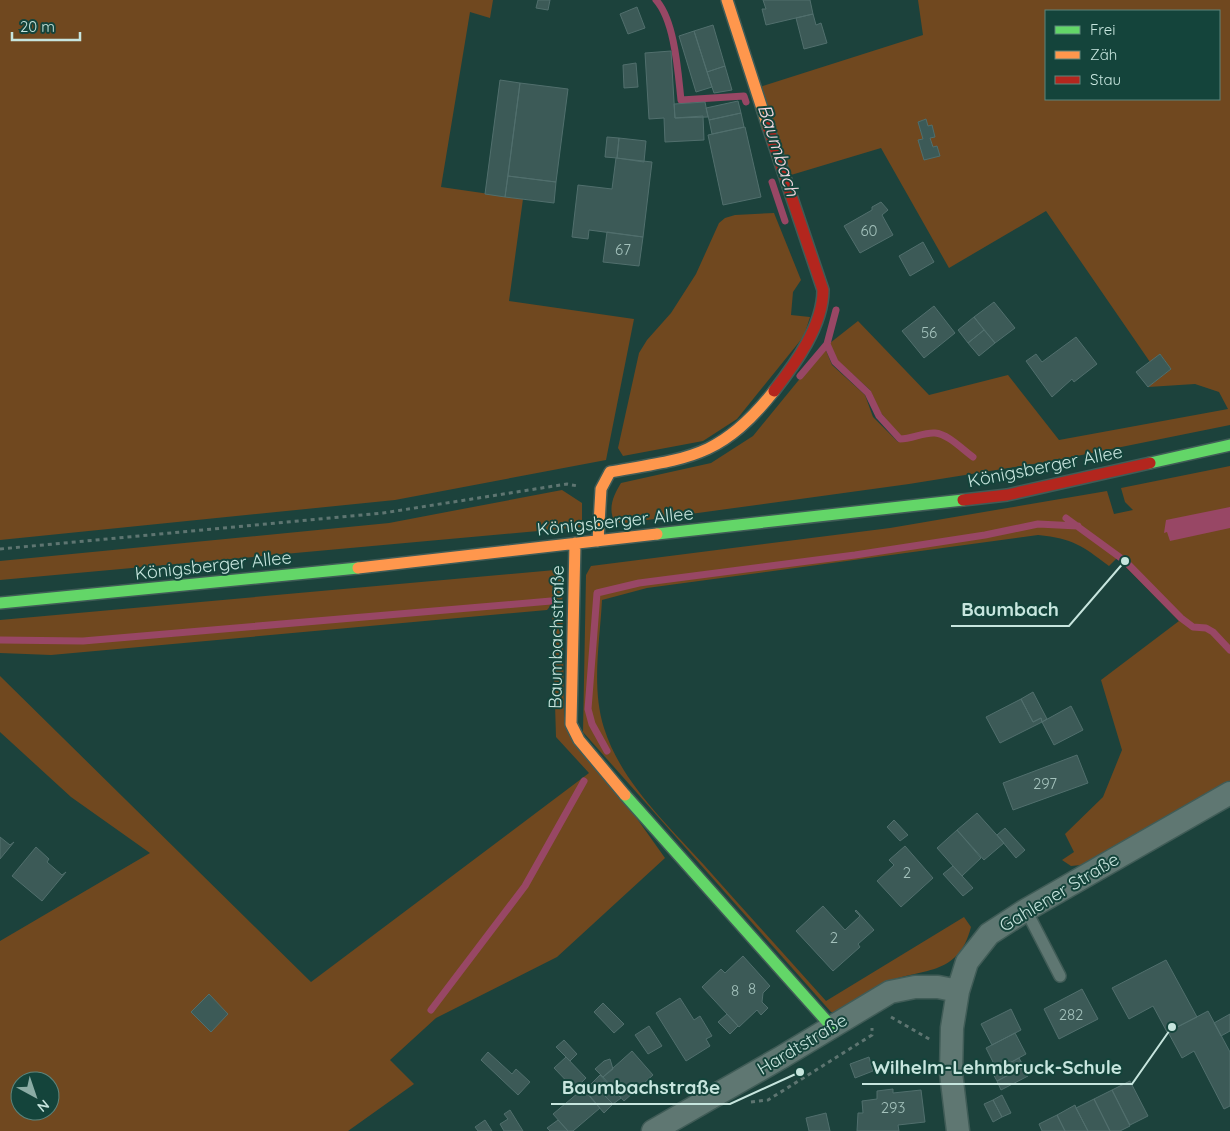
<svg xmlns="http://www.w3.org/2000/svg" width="1230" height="1131" font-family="Quicksand,sans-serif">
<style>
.green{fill:#70481f;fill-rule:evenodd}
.water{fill:#984765}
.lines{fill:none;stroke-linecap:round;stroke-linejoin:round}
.stream{stroke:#984765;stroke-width:7}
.building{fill:#3c5a57;stroke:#516f6d}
.lane-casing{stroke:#405c57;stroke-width:14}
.street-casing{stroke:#405c57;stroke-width:25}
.fast-casing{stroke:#405c57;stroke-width:14}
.slow-casing{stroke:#405c57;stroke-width:14}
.jam-casing{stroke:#405c57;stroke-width:14}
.path{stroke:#5e7571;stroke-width:3;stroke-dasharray:4 4;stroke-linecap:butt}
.lane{stroke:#5f7772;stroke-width:11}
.street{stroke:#5f7772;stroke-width:22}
.fast{stroke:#63d668;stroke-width:11}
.slow{stroke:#ff974d;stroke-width:11}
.jam{stroke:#b3261e;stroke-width:11}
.labels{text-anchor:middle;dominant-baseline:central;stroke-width:4;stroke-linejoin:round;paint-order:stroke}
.number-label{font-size:15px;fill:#a4c2bc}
.street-label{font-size:18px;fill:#c7e5de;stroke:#14443b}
.water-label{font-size:19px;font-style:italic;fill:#f2d7de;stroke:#14443b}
.leader{fill:none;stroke:#c7e5de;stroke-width:2}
.callout-dot{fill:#c7e5de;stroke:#14443b;stroke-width:2}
.callout-label{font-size:19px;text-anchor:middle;font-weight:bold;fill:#c7e5de;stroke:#14443b;stroke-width:4;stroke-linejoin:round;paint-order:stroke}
</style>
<rect width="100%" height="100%" fill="#1c423c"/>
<path class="green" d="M0 0H493L490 18 470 12 441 187 523 199 509 301 634 319 606 460 395 500 0 540Z
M918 0H1230V425L1052 461 909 484 625 523 615 522C607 509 614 494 621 483L711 463 753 436 825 348 832 365 865 395 873 417 898 442 900 436 881 413 870 390 837 360 830 343 858 321 929 395 1008 375 1059 440 1228 409 1219 392 1195 384 1148 387 1171 369 1160 354 1150 362 1046 211 949 268 881 148 791 175 760 87 923 35ZM1046 11H1219V99H1046ZM926 119 928 126H932L935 136 930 138 933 147 937 146 940 156 924 160 919 141 923 139 918 122Z
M774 213 801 280 793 292 791 315 810 317 804 336 737 419 703 441 623 456 618 448 639 353 647 340 671 313 696 274 719 223 725 218 735 215Z
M1230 466V781L1081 865 1071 866 1062 860 1074 852 1065 834 1103 797 1122 750 1101 680 1179 621 1117 558 1109 566C1081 545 1074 539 1038 535L647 588 602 600C600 641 591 687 604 728 621 782 667 824 704 865 744 910 785 955 826 1001L964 917 971 927C958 978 921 967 884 983 867 991 853 1002 838 1012H831L583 732 586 575 591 566 890 528 1107 491 1114 514 1133 510 1125 502 1121 488Z
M562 490 582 503V527L0 580V561L389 523Z
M555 570 562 576 564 716 665 858 557 957 436 1018 390 1060 414 1084 348 1131H0V941L150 853 71 797 0 732V676L311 982 589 773 556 737 552 604 547 610 51 655 0 653V620ZM20 1081H50V1111H20Z"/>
<path class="water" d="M1230 507V528L1170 541 1167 532 1164 533 1166 520Z"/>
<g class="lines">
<path class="stream" d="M656 0C675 21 678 73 681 100L744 96 746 102
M772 182 785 221
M836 310 827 344 835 362 868 393 879 416 900 439C912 439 924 432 935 433 948 434 962 449 973 457
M800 376 827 344
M1066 518 1125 561 1181 618 1193 627 1206 628 1213 632 1230 650
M0 640 83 641 551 601
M607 751 592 724 588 709 597 593 639 583 855 555 985 535 1038 524 1078 526
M431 1010 525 886 584 781"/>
</g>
<path class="building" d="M538 0H550L548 10 536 8Z
M763 0H810L813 14 766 25 762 9H766Z
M637 7 645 28 628 34 620 14Z
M813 14 816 25 821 23 827 43 804 49 796 18Z
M713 25 725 66 707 72 694 31Z
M694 31 712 87 696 92 679 36Z
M671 51 675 118 703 116 704 140 665 142 664 118 649 119 645 53Z
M636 63 638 87 624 88 623 65Z
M725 66 732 90 714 93 707 72Z
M500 80 520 83 505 197 485 194Z
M520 83 568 89 556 182 508 176Z
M738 101 741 113 709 120 706 108Z
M705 102 708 117 675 118 674 104Z
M741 113 744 127 712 134 709 120Z
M926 119 928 126 932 125 935 137 930 138 933 147 937 146 940 156 924 160 918 140 923 139 918 122Z
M745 127 761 197 723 205 708 135Z
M607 137 619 138 617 158 605 157Z
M619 138 646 141 644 162 617 158Z
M616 158 652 162 643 237 589 230 588 239 572 237 578 185 612 189Z
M508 176 556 182 554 203 505 197Z
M881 202 888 210 882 215 893 235 860 253 844 226 872 210V207Z
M607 232 643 237 639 266 603 262Z
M923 242 934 262 910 276 899 256Z
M994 302 1015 328 995 343 974 317Z
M934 306 955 333 924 358 902 331Z
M974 317 984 330 968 343 958 330Z
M984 330 995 343 979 356 968 343Z
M1076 337 1097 364 1074 382 1072 379 1052 397 1026 361 1036 354 1042 362Z
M1160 354 1171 369 1148 387 1136 372Z
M1033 692 1047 719 1042 722 1041 718 1033 722 1021 699Z
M1021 699 1033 722 1041 718 1042 722 1000 743 986 717Z
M1071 706 1083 730 1054 745 1042 722Z
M1077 755 1088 783 1013 810 1003 783Z
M977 813 1004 843 984 860 957 830Z
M894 820 908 835 900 841 887 827Z
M1005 828 1025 850 1016 858 997 835Z
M957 830 981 858 962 876 937 848Z
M0 837 10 845 14 842 0 859Z
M905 846 933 878 901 907 877 881 894 865 889 860Z
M36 847 49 859 47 862 62 875 66 872 42 901 12 876Z
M953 866 973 888 963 896 943 874Z
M823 906 845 930 860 916 855 911 856 910 874 930 858 944 860 947 833 971 796 931Z
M743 956 770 986 763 993 762 1002 768 1008 761 1015 757 1010 739 1027 702 987 721 969 725 973Z
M1166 960 1197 1017 1167 1032 1153 1006 1129 1019 1112 988Z
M1082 989 1098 1019 1059 1039 1044 1009Z
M209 994 228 1014 211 1032 191 1012Z
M680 998 694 1020 700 1016 712 1036 706 1039 710 1046 686 1061 656 1013Z
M603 1003 624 1024 614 1033 594 1012Z
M1011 1009 1021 1030 992 1045 981 1024Z
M1208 1011 1230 1052V1106L1224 1109 1194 1051 1182 1058 1168 1032Z
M727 1014 738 1026 730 1034 718 1022Z
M1230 1014V1031L1221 1036 1214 1023Z
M649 1026 662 1046 648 1054 635 1035Z
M1015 1033 1026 1054 997 1070 986 1048Z
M564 1040 577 1054 570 1061 556 1047Z
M632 1051 653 1075 624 1101 603 1077Z
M488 1052 512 1074 516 1069 530 1082 518 1095 481 1060Z
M566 1057 586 1078 580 1084 600 1108 573 1131H568L553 1114 578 1093 554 1068Z
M869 1057 873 1071 855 1078 850 1064Z
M1019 1058 1024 1067 997 1081 992 1072Z
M610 1059 613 1069 603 1077 595 1069 604 1061Z
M1024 1067 1028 1076 1001 1090 997 1081Z
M600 1075 621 1098 613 1104 592 1083Z
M1130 1081 1148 1116 1130 1125 1112 1090Z
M592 1083 613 1104 604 1113 584 1090Z
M893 1089V1093L921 1090 925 1122 898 1125 899 1131H857L858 1113H863L862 1101 877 1099V1091Z
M1112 1090 1130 1126 1120 1131H1110L1094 1099Z
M1002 1095 1011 1113 1002 1117 993 1100Z
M1094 1099 1110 1131H1088L1076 1108Z
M993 1100 1002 1117 993 1122 984 1104Z
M1075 1105 1076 1108 1088 1131H1065L1057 1115Z
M510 1110 523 1131H504L500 1124 508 1119 504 1114Z
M826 1113 830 1131H809L806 1118Z
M1057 1115 1065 1131H1042L1039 1124Z
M485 1120 492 1131H478L475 1127Z
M558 1120 568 1131H550L547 1128Z"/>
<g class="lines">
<defs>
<path id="lane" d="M1026 910 1060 976"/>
<path id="street" d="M653 1131 782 1057 890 992 915 987H938L958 991
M958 1131 951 1073 952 1028 958 991 967 962 989 934 1026 910 1230 793"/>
<path id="fast" d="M1150 463 1230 445
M657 534 963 500
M0 603 358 568
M625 795 831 1026"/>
<path id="slow" d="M727 0 768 127
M598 541 601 489 610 472C689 458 721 458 774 391
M575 543 571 724 579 740 625 795
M358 568 657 534"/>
<path id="jam" d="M768 127 823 290C823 326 795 364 774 391
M963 500 1007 495 1150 463"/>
</defs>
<use href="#lane" class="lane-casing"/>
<use href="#street" class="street-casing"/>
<use href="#fast" class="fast-casing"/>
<use href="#slow" class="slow-casing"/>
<use href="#jam" class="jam-casing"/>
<path class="path" d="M0 549 383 513 567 484 578 486
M891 1017 931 1040
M751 1102 768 1100 872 1035V1028"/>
<use href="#lane" class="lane"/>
<use href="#street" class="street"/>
<use href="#fast" class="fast"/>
<use href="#slow" class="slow"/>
<use href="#jam" class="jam"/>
</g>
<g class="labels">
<g class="number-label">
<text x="869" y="230">60</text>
<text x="623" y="249">67</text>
<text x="929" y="332">56</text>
<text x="1045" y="783">297</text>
<text x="907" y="872">2</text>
<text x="834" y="937">2</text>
<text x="752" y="988">8</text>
<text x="735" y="990">8</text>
<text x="1071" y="1014">282</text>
<text x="893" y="1107">293</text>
</g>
<g class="street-label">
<text transform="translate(1045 466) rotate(-11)">Königsberger Allee</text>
<text transform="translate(615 521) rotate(-6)">Königsberger Allee</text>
<text transform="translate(213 565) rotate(-6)">Königsberger Allee</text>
<text transform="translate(556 637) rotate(-89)">Baumbachstraße</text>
<text transform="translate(1059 892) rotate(-31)">Gahlener Straße</text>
<text transform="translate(802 1044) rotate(-31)">Hardtstraße</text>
</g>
<g class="water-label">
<text transform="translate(779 150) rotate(72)">Baumbach</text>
</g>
</g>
<path class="leader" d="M1125 561L1069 626H951M1172 1027L1132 1084H862M800 1072L730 1104H551"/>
<g class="callout-dot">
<circle cx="1125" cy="561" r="5"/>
<circle cx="1172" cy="1027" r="5"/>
<circle cx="800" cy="1072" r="5"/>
</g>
<g class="callout-label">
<text x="1010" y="616">Baumbach</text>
<text x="997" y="1074">Wilhelm-Lehmbruck-Schule</text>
<text x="641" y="1094">Baumbachstraße</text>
</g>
<rect x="1045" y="10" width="175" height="90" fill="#14443b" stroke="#5c847c"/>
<rect x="1055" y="26" width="25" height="8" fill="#63d668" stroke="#5c847c"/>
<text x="1090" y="35" font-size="15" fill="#c7e5de">Frei</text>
<rect x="1055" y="51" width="25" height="8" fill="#ff974d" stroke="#5c847c"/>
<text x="1090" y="60" font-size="15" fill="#c7e5de">Zäh</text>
<rect x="1055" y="76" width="25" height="8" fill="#b3261e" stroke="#5c847c"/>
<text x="1090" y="85" font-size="15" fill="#c7e5de">Stau</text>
<g transform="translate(35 1096) rotate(140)"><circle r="24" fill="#14443b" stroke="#5c847c"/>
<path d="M0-4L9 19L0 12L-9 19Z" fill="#8baca5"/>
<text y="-8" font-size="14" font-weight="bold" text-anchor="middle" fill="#c7e5de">N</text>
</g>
<path d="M12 32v8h68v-8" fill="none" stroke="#c7e5de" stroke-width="2.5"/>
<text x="20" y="32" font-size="15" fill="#c7e5de" stroke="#14443b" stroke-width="4" paint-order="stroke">20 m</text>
</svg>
